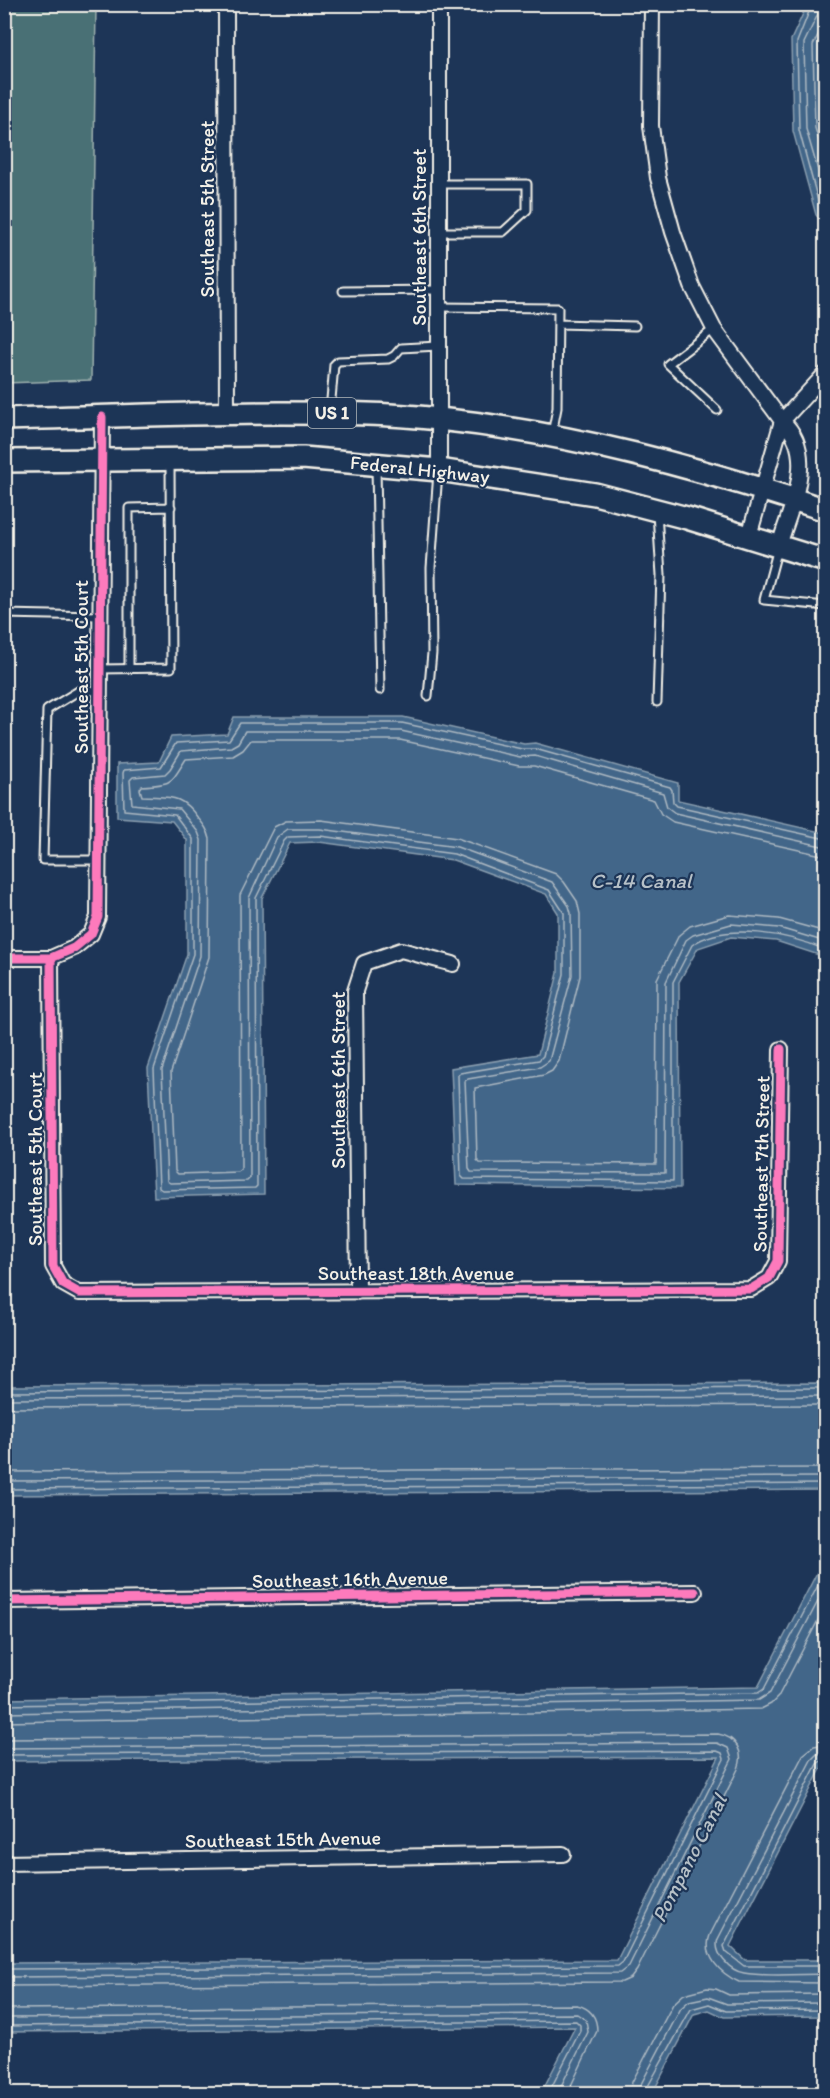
<svg xmlns="http://www.w3.org/2000/svg" width="830" height="2098" font-family="Itim,sans-serif">
<style>
.green{fill:#487074;stroke:#9eb0ae;stroke-width:1.5}
.water{fill:#436689;stroke:#8a9eaf;stroke-width:1.5}
.lines{fill:none;stroke-linecap:round;stroke-linejoin:round}
.shore{stroke:#adb9c2;stroke-width:1.5}
.lane-casing{stroke:#f4f1e8;stroke-width:11}
.street-casing{stroke:#f4f1e8;stroke-width:18}
.primary-casing{stroke:#f4f1e8;stroke-width:26}
.lane{stroke:#1d3557;stroke-width:7}
.street{stroke:#1d3557;stroke-width:14}
.primary{stroke:#1d3557;stroke-width:21}
.cycleway-casing{stroke:#1d3557;stroke-width:13}
.cycleway{stroke:#fd7abc;stroke-width:9}
.labels{text-anchor:middle;dominant-baseline:central;stroke-width:4.5;stroke-linejoin:round;paint-order:stroke}
.shield{fill:#1d3557;stroke:#b4b9bc;stroke-width:1.5}
.shield-label{font-size:18px;font-weight:bold;fill:#f4f1e8}
.street-label{font-size:20px;fill:#f4f1e8;stroke:#1d3557}
.water-label{font-size:21px;font-style:italic;fill:#b6c0c7;stroke:#1d3557}
</style>
<rect width="100%" height="100%" fill="#1d3557"/>
<filter id="ink" filterUnits="userSpaceOnUse"><feTurbulence type="fractalNoise" baseFrequency=".0167" numOctaves="2"/><feDisplacementMap in="SourceGraphic" scale="12" xChannelSelector="R" yChannelSelector="G"/><feConvolveMatrix kernelMatrix="1 2 1 2 8 2 1 2 1" color-interpolation-filters="sRGB"/></filter>
<g filter="url(#ink)">
<path class="green" d="M4 5H96L91 380 5 383Z"/>
<path class="water" d="M807 5H825V225L816 215 793 131 791 40Z
M234 717H403L524 744 535 743 678 783V800L825 833V957L776 941 731 937 698 948 679 982 680 1188 456 1185 451 1068 538 1054 558 973V913L546 894 453 860 319 842 290 843 262 898 264 1194 154 1197 148 1068 187 954V840L172 821 117 817V764L159 762 171 737 227 734Z
M825 1383V1490L5 1495V1386Z
M825 1557V1761L730 1946 745 1960H825V2016L724 2017 709 2010 694 2014 652 2094 541 2093 575 2027 5 2032V1963L617 1960 719 1757 5 1761V1699L758 1687Z"/>
<g class="lines">
<path class="shore" d="M812 4 797 42 799 130 821 212 826 216
M820 4 819 12 804 43 806 129 826 198
M826 19 813 45 815 128 826 164
M826 839 677 806 673 802 672 790 670 787 535 749H522L402 723H240L229 740 176 743 161 767 124 770 123 773 124 810 175 815 193 839V954L154 1069 159 1188 162 1190 255 1188 257 1186 256 898 284 841 288 837 320 836 454 854 549 890 564 913V974L543 1056 539 1060 460 1073 458 1075 461 1176 464 1179 673 1181V982L692 945C725 921 792 935 826 950
M826 847 675 813 667 807 663 793 535 756 520 757 401 731H245L238 743 231 747 181 751 170 769 165 774 133 777 130 780 132 804 179 809 198 832 201 840 200 956 162 1070 167 1181 170 1183 247 1181 250 1178 249 898 277 837 288 829H320L457 847 552 882 569 906 571 913 572 975 549 1061 540 1067 468 1079 465 1081 469 1169 471 1172 665 1173 666 982 686 940 693 935 731 924 779 928 826 942
M826 856 673 822 661 814 654 800 534 766H519L400 740H251L243 750 233 756 186 759C170 784 173 784 142 786L140 789 142 796C170 798 180 793 198 818 204 825 208 830 210 839L209 957 171 1072 175 1171 178 1174 238 1172 241 1170 240 895 274 827 286 821 321 820 457 838 556 874 564 882 577 901 580 914V976L559 1061 552 1071 544 1075 475 1088 477 1160 480 1163 656 1164 657 979 679 935 690 926 729 915 779 919 826 932
M4 1392 826 1388
M4 1399 826 1396
M4 1408 826 1405
M4 1472 826 1468
M4 1481 826 1477
M4 1489 826 1484
M4 1705 758 1693 764 1689 826 1570
M4 1713 759 1700 770 1693 826 1586
M4 1722 761 1709 771 1704 778 1697 826 1605
M4 1739 718 1734C736 1737 745 1752 738 1769L637 1970 631 1978 622 1982 4 1986
M826 1744 814 1746 803 1755 710 1935C702 1956 721 1974 739 1982L826 1983
M4 1748 717 1743 728 1748 732 1759 629 1966 620 1973 4 1977
M826 1753 817 1754 811 1760 718 1939C713 1953 730 1971 744 1973 766 1977 802 1974 826 1974
M4 1755 717 1751 722 1753 724 1759 623 1962 618 1966 4 1969
M826 1760 821 1761 817 1764 724 1946 726 1952 744 1966H826
M4 2009 577 2005C590 2008 597 2017 597 2031L567 2094
M4 2018 577 2014 586 2020 588 2032 557 2094
M4 2026 576 2021 580 2025V2031L548 2094
M630 2094 632 2082 673 2004 684 1994 707 1988 716 1989 729 1995 826 1994
M639 2094 640 2086 681 2008 689 2001 708 1997 727 2004 826 2003
M647 2094V2088L691 2009 709 2004 726 2011 826 2010"/>
<defs>
<path id="lane" d="M438 184H527V210L503 232H439
M343 291 438 290
M438 307 558 308 557 408 552 434
M558 324 635 326
M714 329 668 364 717 410
M330 411 334 365 338 361 388 359 394 356 401 348 438 346
M376 466 380 690
M657 513 661 575 657 702
M778 548 764 600 826 606
M4 614 99 616
M99 669 171 668 170 461
M129 669V508L171 507
M428 696 432 653 431 568 438 472
M98 860H43L47 710 80 690 99 691"/>
<path id="street" d="M226 4 227 413
M652 4 651 126 658 178 673 232 692 286 714 329 782 421C819 454 790 507 779 546
M439 470V4
M749 536 782 421 826 373
M4 958H51L74 948 91 934 98 917 102 417
M51 958 53 1266 63 1284 79 1293 751 1289 769 1278 778 1261 781 1049
M358 1292 355 991 364 963 401 950 453 964
M4 1601 695 1592
M4 1863 563 1854"/>
<path id="primary" d="M4 419C97 417 189 413 281 413 333 413 387 413 439 419 571 433 700 468 826 510
M4 461 303 458 439 470 595 494 687 518 826 561"/>
</defs>
<use href="#lane" class="lane-casing"/>
<use href="#street" class="street-casing"/>
<use href="#primary" class="primary-casing"/>
<use href="#lane" class="lane"/>
<use href="#street" class="street"/>
<use href="#primary" class="primary"/>
<defs>
<path id="cycleway" d="M4 958H51L74 948 91 934 98 917 102 417
M51 958 53 1266 63 1284 79 1293 751 1289 769 1278 778 1261 781 1049
M4 1601 695 1592"/>
</defs>
<use href="#cycleway" class="cycleway-casing"/>
<use href="#cycleway" class="cycleway"/>
</g>
</g>
<g class="labels">
<rect class="shield" x="308" y="398" width="48" height="30" rx="4.5"/>
<g class="shield-label">
<text x="332" y="413">US 1</text>
</g>
<g class="street-label">
<text transform="translate(207 209) rotate(-90)">Southeast 5th Street</text>
<text transform="translate(419 237) rotate(-90)">Southeast 6th Street</text>
<text transform="translate(420 469) rotate(6)">Federal Highway</text>
<text transform="translate(81 667) rotate(-90)">Southeast 5th Court</text>
<text transform="translate(338 1080) rotate(-90)">Southeast 6th Street</text>
<text transform="translate(35 1159) rotate(-90)">Southeast 5th Court</text>
<text transform="translate(761 1164) rotate(-89)">Southeast 7th Street</text>
<text x="416" y="1273">Southeast 18th Avenue</text>
<text transform="translate(350 1579) rotate(-1)">Southeast 16th Avenue</text>
<text transform="translate(283 1839) rotate(-1)">Southeast 15th Avenue</text>
</g>
<g class="water-label">
<text x="641" y="880">C-14 Canal</text>
<text transform="translate(689 1858) rotate(-63)">Pompano Canal</text>
</g>
</g>
<rect width="830" height="2098" fill="none" stroke="#1d3557" stroke-width="24"/>
<rect x="12" y="12" width="806" height="2074" fill="none" stroke="#f4f1e8" stroke-width="2" filter="url(#ink)"/>
</svg>
